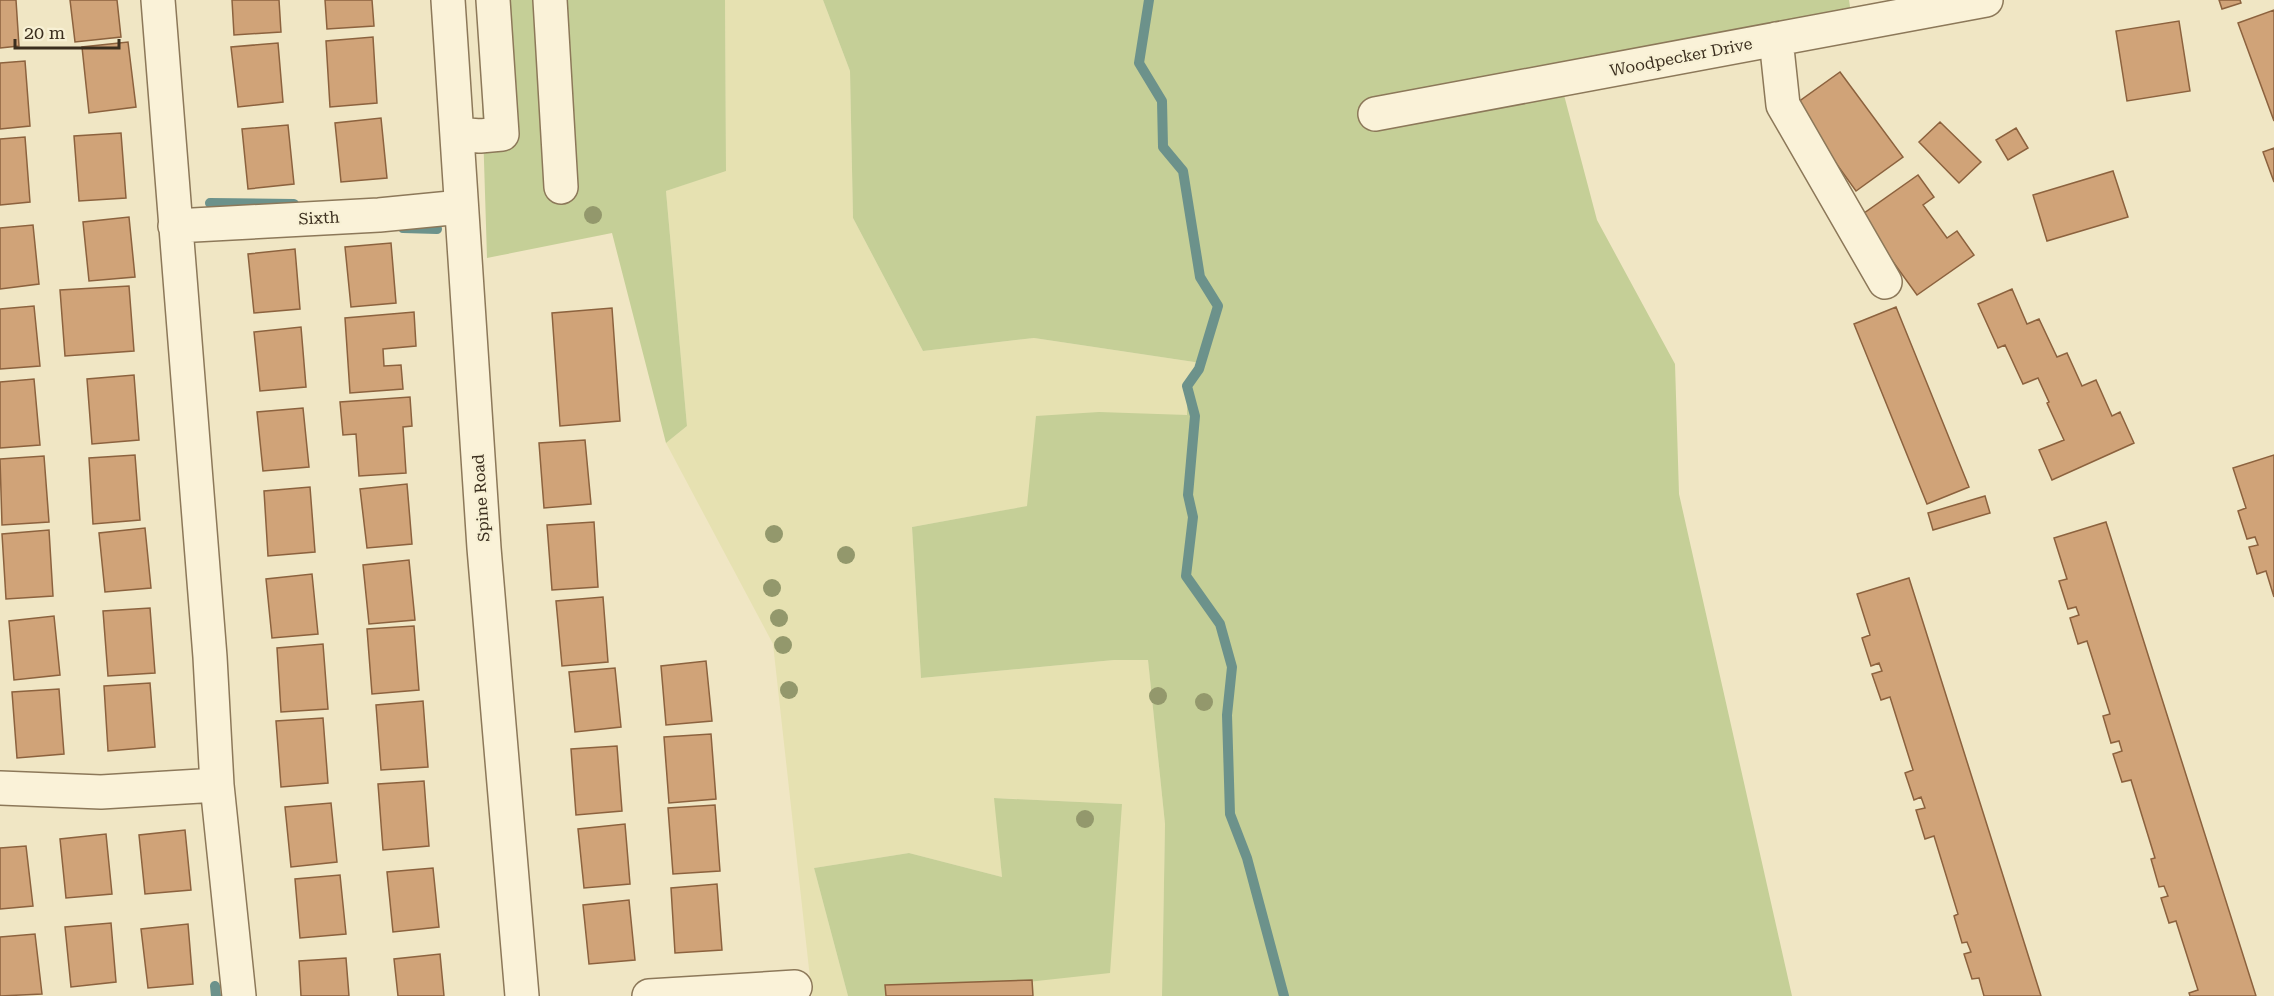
<svg xmlns="http://www.w3.org/2000/svg" width="2274" height="996" font-family="'Roboto Serif',serif">
<style>
.farmland{fill:#e6e1b1}
.green{fill:#c5cf97}
.lines{fill:none;stroke-linecap:round;stroke-linejoin:round}
.stream{stroke:#6c928b;stroke-width:10}
.building{fill:#d0a378;stroke:#8c623e;stroke-width:1.5}
.minor-casing{stroke:#8c7859;stroke-width:36}
.minor{stroke:#faf2d8;stroke-width:33}
.tree{fill:#93986c}
.labels{text-anchor:middle;dominant-baseline:central;stroke-width:4.5;stroke-linejoin:round;paint-order:stroke}
.street-label{font-size:16px;fill:#3b2e1e;stroke:#f7f0d4}
</style>
<rect width="100%" height="100%" fill="#f0e6c4"/>
<path class="farmland" d="M725 0H823L850 71 853 218 923 351 1034 338 1201 363 1195 416 1028 506 912 527 921 678 1114 660 1148 659 1165 824 1162 996H886L884 985 1010 984 1122 804 995 798 1002 877 909 853 814 868 848 996H812L773 644 666 443 687 426 666 191 726 170Z"/>
<path class="green" d="M479 0H725L726 171 666 191 687 426 666 443 612 233 487 258Z
M823 0H1849L1854 34 1564 95 1597 220 1675 364 1679 494 1792 996H1162L1165 824 1148 660H1114L921 678 912 527 1027 506 1036 416 1099 412 1187 415V386L1201 363 1034 338 923 351 853 218 850 71Z
M994 798 1122 804 1110 973 1010 984 885 985 886 996H848L814 868 909 853 1002 877Z"/>
<g class="lines">
<path class="stream" d="M1149 0 1139 63 1162 101 1163 147 1183 171 1200 277 1218 306 1199 369 1187 386 1195 416 1188 495 1193 517 1186 576 1220 624 1232 667 1227 715 1230 814 1247 858 1284 996
M210 203 294 204
M403 228 437 229
M215 986 216 996"/>
</g>
<path class="building" d="M0 0H16L19 46 0 48Z
M70 0H117L121 37 75 42Z
M232 0H279L281 32 234 35Z
M325 0H372L374 26 327 29Z
M2219 0H2240L2241 3 2222 9Z
M2274 10V121L2238 23Z
M2179 21 2190 91 2127 101 2116 31Z
M373 37 377 103 330 107 326 41Z
M128 42 136 107 89 113 82 47Z
M278 43 283 102 238 107 231 47Z
M25 61 30 126 0 129V63Z
M1840 72 1903 157 1856 191 1794 105Z
M381 118 387 178 341 182 335 123Z
M1940 122 1981 162 1959 183 1919 142Z
M288 125 294 184 248 189 242 129Z
M2016 128 2028 148 2008 160 1996 140Z
M121 133 126 198 79 201 74 136Z
M25 137 30 202 0 205V139Z
M2274 148V182L2263 152Z
M2113 171 2128 217 2047 241 2033 195Z
M1918 175 1934 197 1923 205 1947 238 1957 231 1974 255 1917 295 1860 216Z
M129 217 135 277 89 281 83 222Z
M33 225 39 284 0 289V228Z
M391 243 396 303 351 307 345 247Z
M295 249 300 309 254 313 248 254Z
M129 286 134 351 65 356 60 290Z
M2012 289 2027 324 2039 319 2057 357 2067 353 2082 386 2096 380 2112 416 2120 412 2134 443 2052 480 2039 450 2064 440 2047 403 2049 402 2038 378 2023 384 2005 345 1998 348 1978 304Z
M34 306 40 366 0 369V309Z
M1896 307 1969 487 1927 504 1854 324Z
M612 308 620 421 560 426 552 313Z
M414 312 416 346 383 349 384 366 401 365 403 389 350 393 345 318Z
M301 327 306 387 260 391 254 332Z
M134 375 139 440 92 444 87 379Z
M34 379 40 445 0 448V382Z
M410 397 412 426 403 427 406 473 359 476 356 434 343 435 340 402Z
M303 408 309 467 263 471 257 412Z
M585 440 591 504 544 508 539 443Z
M135 455 140 520 93 524 89 458Z
M2274 455V597L2266 571 2257 574 2249 547 2258 545 2255 537 2247 539 2238 511 2246 508 2233 468Z
M44 456 49 522 2 525 0 459Z
M407 484 412 544 367 548 360 489Z
M310 487 315 552 268 556 264 491Z
M1985 496 1990 513 1933 530 1928 513Z
M594 522 598 587 552 590 547 525Z
M2106 522 2256 996H2190L2189 993 2198 990 2176 921 2169 923 2161 898 2168 896 2164 886 2159 887 2151 859 2155 858 2131 780 2122 782 2113 754 2122 751 2119 741 2111 743 2103 716 2110 714 2087 641 2078 644 2070 618 2079 615 2076 607 2068 609 2059 581 2067 579 2054 538Z
M145 528 151 588 105 592 99 533Z
M49 530 53 596 6 599 2 534Z
M409 560 415 620 369 624 363 565Z
M312 574 318 634 272 638 266 579Z
M1909 578 2041 996H1984L1979 978 1972 979 1964 954 1971 952 1967 942 1962 943 1954 916 1958 914 1934 836 1925 839 1916 810 1925 808 1921 797 1914 800 1905 773 1913 770 1890 697 1881 700 1872 674 1882 671 1879 663 1871 666 1862 638 1870 635 1857 594Z
M603 597 608 662 562 666 556 601Z
M150 608 155 673 108 676 103 611Z
M54 616 60 675 14 680 9 621Z
M414 626 419 690 372 694 367 629Z
M323 644 328 709 281 712 277 648Z
M706 661 712 721 666 725 661 666Z
M615 668 621 727 575 732 569 672Z
M150 683 155 747 108 751 104 686Z
M59 689 64 754 17 758 12 692Z
M423 701 428 767 381 770 376 705Z
M323 718 328 783 281 787 276 721Z
M711 734 716 799 669 803 664 737Z
M617 746 622 811 576 815 571 749Z
M424 781 429 846 383 850 378 784Z
M331 803 337 862 291 867 285 807Z
M715 805 720 871 673 874 668 808Z
M625 824 630 884 584 888 578 829Z
M185 830 191 890 145 894 139 835Z
M106 834 112 894 66 898 60 839Z
M26 846 33 906 0 909V848Z
M433 868 439 927 393 932 387 872Z
M340 875 346 934 300 938 295 879Z
M717 884 722 950 675 953 671 888Z
M629 900 635 960 589 964 583 905Z
M111 923 116 982 71 987 65 927Z
M188 924 193 984 148 988 141 929Z
M35 934 42 994 0 996V937Z
M440 954 444 996H398L394 959Z
M346 958 349 996H301L299 961Z
M1032 980 1033 996H886L885 985Z"/>
<g class="lines">
<defs>
<path id="minor" d="M158 0 210 657 217 785 239 996
M448 0 484 548 522 996
M550 0 561 187
M1776 39 1783 105 1885 282
M1375 114 1986 0
M457 134 480 136 502 134 493 0
M175 226 379 215 461 207
M0 788 101 792 217 785
M649 996 795 987"/>
</defs>
<use href="#minor" class="minor-casing"/>
<use href="#minor" class="minor"/>
</g>
<g class="tree">
<circle cx="593" cy="215" r="9"/>
<circle cx="774" cy="534" r="9"/>
<circle cx="846" cy="555" r="9"/>
<circle cx="772" cy="588" r="9"/>
<circle cx="779" cy="618" r="9"/>
<circle cx="783" cy="645" r="9"/>
<circle cx="789" cy="690" r="9"/>
<circle cx="1158" cy="696" r="9"/>
<circle cx="1204" cy="702" r="9"/>
<circle cx="1085" cy="819" r="9"/>
</g>
<g class="labels">
<g class="street-label">
<text transform="translate(1681 57) rotate(-11)">Woodpecker Drive</text>
<text transform="translate(319 218) rotate(-3)">Sixth</text>
<text transform="translate(481 498) rotate(-94)">Spine Road</text>
</g>
</g>
<path d="M15 39v9h104v-9" fill="none" stroke="#3b2e1e" stroke-width="3"/>
<text x="24" y="39" font-size="18" fill="#3b2e1e" stroke="#f7f0d4" stroke-width="4.5" paint-order="stroke">20 m</text>
</svg>
